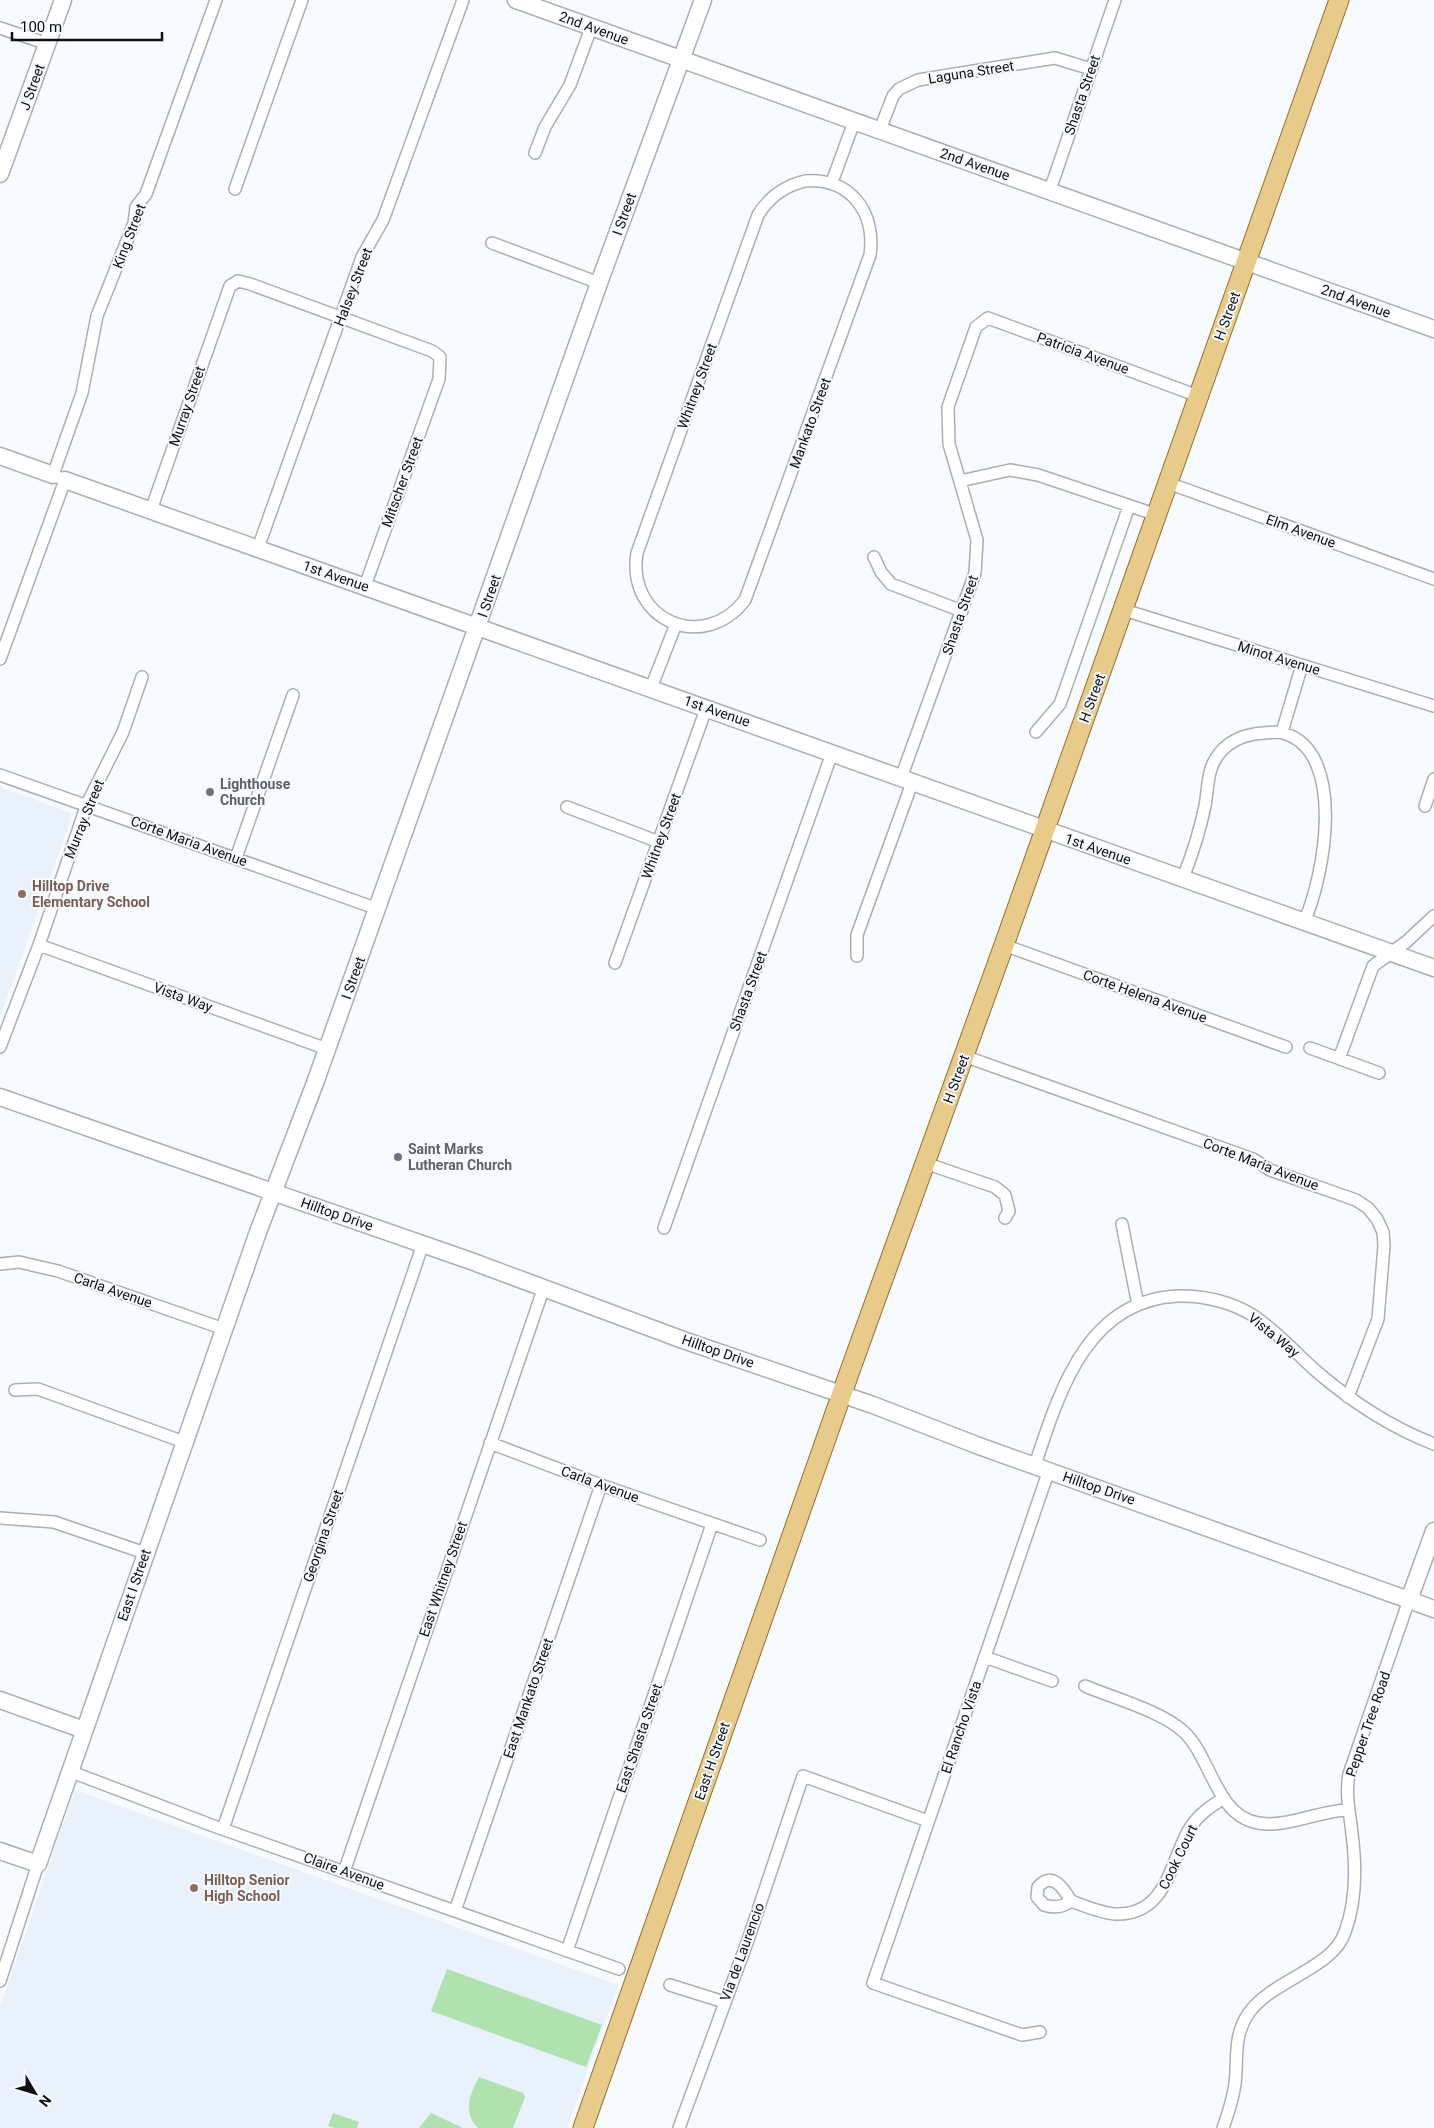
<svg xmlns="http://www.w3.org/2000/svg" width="1434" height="2128" font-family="Roboto,sans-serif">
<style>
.built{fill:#e8f1fc}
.green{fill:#afe2ae}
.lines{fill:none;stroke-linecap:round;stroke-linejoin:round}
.street-casing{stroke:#abafb3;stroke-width:14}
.secondary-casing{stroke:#abafb3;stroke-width:19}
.primary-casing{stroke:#91722d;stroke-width:21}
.street{stroke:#fff;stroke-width:11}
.secondary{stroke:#fff;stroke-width:16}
.primary{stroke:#e8ca8a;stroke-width:19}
.worship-dot{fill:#6b7280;stroke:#f7faff;stroke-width:2}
.education-dot{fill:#8d6e63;stroke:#f7faff;stroke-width:2}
.labels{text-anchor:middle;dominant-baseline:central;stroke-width:4;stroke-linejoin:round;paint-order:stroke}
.street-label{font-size:14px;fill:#0e0f11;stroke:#f7faff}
.worship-label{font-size:14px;font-weight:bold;fill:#5b616d;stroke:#f7faff;text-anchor:start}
.education-label{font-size:14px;font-weight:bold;fill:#785e54;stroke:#f7faff;text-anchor:start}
</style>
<rect width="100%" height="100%" fill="#f7faff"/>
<path class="built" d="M0 787 71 813 69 825 0 1017Z
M75 1790 618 1985 567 2128H0V2007Z"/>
<path class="green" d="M447 1969 602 2025 586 2067 431 2011Z
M479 2077 523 2093 525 2097 513 2128H478C462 2112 470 2094 479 2077Z
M333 2113 359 2122 357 2128H335L328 2126Z
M431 2113 463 2128H419Z"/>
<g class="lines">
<defs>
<path id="street" d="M0 28 48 44
M879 132 893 96 899 89 918 80 1055 58 1091 69
M535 153 545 127 570 85 591 28
M805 181C850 177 876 212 870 255L745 600C703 654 626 620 637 553L758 215C769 197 784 186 805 181Z
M832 182 854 122
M235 189 302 0
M1050 190 1115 0
M492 243 599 283
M960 481 1010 470 1038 475 1157 515
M1168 483 1434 579
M151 510 230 286 238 281 250 284 432 351 440 357 439 379 365 586
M258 548 362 257 383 220 463 0
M874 557 881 572 891 584 962 611
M1124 610 1434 706
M0 659 65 480 53 475 82 393 97 316 134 223 136 207 146 194 216 0
M651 688 676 624
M1036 732 1060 704 1129 506
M1282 732 1302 665
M0 775 378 909
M901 778 975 573 977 540 949 444 948 407 976 327 988 318 1198 396
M1425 806 1434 779
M567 807 659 842
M236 858 293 695
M1183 878C1192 855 1200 830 1205 806 1208 790 1207 772 1216 758 1227 741 1244 734 1264 733 1270 733 1278 731 1283 733 1348 751 1324 878 1304 922
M39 945 327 1049
M1004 945 1286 1047
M857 956V935L912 783
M615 963 706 709
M0 1047 39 945 87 804 123 732 142 677
M1310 1048 1379 1073
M964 1056 1253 1159 1270 1170 1356 1200 1368 1208 1377 1219 1383 1232 1384 1246 1378 1319 1348 1397
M1339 1059 1373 966 1406 942 1434 916
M925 1163 995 1187 1005 1195 1009 1211 1005 1218
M1122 1224 1138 1305
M664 1228 832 753
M0 1264 19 1262 58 1271 224 1329
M15 1390 38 1389 184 1442
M490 1443 601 1485 760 1540
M1035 1465C1059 1393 1086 1300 1178 1296 1203 1295 1232 1302 1254 1316 1276 1331 1296 1353 1316 1371 1352 1402 1390 1427 1434 1444
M0 1518 54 1522 145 1553
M985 1657 1052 1681
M1085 1686C1113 1698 1162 1711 1184 1732 1211 1757 1216 1816 1258 1823 1285 1828 1319 1811 1347 1810
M69 1771 211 1825 619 1969
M223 1829 423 1244
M344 1872 544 1287
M1071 1901C1063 1907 1053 1908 1044 1905L1037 1897 1038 1887C1052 1870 1064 1889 1071 1901 1085 1906 1101 1913 1115 1914 1168 1916 1170 1860 1190 1828 1199 1814 1211 1806 1224 1798
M455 1911 601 1485
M567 1951 712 1524
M0 1981 38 1864
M670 1985 724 2002
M1040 2032 1022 2035 873 1983 1049 1470
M679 2128 748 1940 803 1776 928 1821
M1223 2128C1228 2114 1233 2099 1235 2084 1238 2059 1233 2037 1248 2014 1271 1980 1333 1969 1345 1932 1356 1903 1356 1865 1352 1834 1350 1813 1345 1796 1349 1774L1409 1600"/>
<path id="secondary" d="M516 0 1434 329
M0 174 63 0
M0 456 53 475
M65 480 1434 968
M0 1097 471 1261 683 1340 873 1405 979 1446 1434 1609
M1409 1600 1434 1531
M0 1700 84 1730
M0 1851 38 1864 258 1232 315 1083 599 283 703 0"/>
<path id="primary" d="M583 2128 852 1365 1004 945 1339 0"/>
</defs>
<use href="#street" class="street-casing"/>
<use href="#secondary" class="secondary-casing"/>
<use href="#primary" class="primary-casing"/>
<use href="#street" class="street"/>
<use href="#secondary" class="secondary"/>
<use href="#primary" class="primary"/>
</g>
<g class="worship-dot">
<circle cx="210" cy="792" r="5"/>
<circle cx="398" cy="1157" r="5"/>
</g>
<g class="education-dot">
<circle cx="22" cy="894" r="5"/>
<circle cx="194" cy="1888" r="5"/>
</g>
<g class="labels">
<g class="street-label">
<text transform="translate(594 28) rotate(20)">2nd Avenue</text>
<text transform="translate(971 72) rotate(-9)">Laguna Street</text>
<text transform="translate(32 87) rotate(-70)">J Street</text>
<text transform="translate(1082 95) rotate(-71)">Shasta Street</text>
<text transform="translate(975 164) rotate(19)">2nd Avenue</text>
<text transform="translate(624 214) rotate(-70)">I Street</text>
<text transform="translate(129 236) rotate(-69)">King Street</text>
<text transform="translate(353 287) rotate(-69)">Halsey Street</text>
<text transform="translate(1356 301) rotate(20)">2nd Avenue</text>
<text transform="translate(1227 316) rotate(-70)">H Street</text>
<text transform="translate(1083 353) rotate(20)">Patricia Avenue</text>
<text transform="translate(697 386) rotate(-70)">Whitney Street</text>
<text transform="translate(187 406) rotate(-71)">Murray Street</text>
<text transform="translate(810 423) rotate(-70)">Mankato Street</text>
<text transform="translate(402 482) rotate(-70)">Mitscher Street</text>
<text transform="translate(1301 531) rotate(20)">Elm Avenue</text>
<text transform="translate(336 576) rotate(19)">1st Avenue</text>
<text transform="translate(489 596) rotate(-71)">I Street</text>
<text transform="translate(960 615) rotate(-71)">Shasta Street</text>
<text transform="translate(1279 658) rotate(17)">Minot Avenue</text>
<text transform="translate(1092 698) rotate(-70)">H Street</text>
<text transform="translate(717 711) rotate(19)">1st Avenue</text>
<text transform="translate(84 819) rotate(-68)">Murray Street</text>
<text transform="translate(661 836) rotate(-70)">Whitney Street</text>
<text transform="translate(189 841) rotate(20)">Corte Maria Avenue</text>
<text transform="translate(1098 849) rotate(19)">1st Avenue</text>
<text transform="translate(353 978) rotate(-70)">I Street</text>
<text transform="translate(748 991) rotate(-70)">Shasta Street</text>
<text transform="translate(1145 996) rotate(20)">Corte Helena Avenue</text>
<text transform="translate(183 997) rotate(20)">Vista Way</text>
<text transform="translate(956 1079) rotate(-70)">H Street</text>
<text transform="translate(1261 1164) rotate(21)">Corte Maria Avenue</text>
<text transform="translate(337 1214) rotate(19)">Hilltop Drive</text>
<text transform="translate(113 1290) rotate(19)">Carla Avenue</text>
<text transform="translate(1274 1335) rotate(39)">Vista Way</text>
<text transform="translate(718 1351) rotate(19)">Hilltop Drive</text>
<text transform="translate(600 1484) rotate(20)">Carla Avenue</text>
<text transform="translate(1099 1488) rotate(19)">Hilltop Drive</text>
<text transform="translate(323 1536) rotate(-71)">Georgina Street</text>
<text transform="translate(443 1579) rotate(-71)">East Whitney Street</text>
<text transform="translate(134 1585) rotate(-71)">East I Street</text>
<text transform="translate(528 1698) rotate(-71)">East Mankato Street</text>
<text transform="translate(1368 1724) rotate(-71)">Pepper Tree Road</text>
<text transform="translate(961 1727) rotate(-71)">El Rancho Vista</text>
<text transform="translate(639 1738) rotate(-71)">East Shasta Street</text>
<text transform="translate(712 1761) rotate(-71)">East H Street</text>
<text transform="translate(1178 1857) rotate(-64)">Cook Court</text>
<text transform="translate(344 1871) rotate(20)">Claire Avenue</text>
<text transform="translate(742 1952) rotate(-70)">Via de Laurencio</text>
</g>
<g class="worship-label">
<text x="220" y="784">Lighthouse<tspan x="220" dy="16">Church</tspan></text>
<text x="408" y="1149">Saint Marks<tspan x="408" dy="16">Lutheran Church</tspan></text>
</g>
<g class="education-label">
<text x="32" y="886">Hilltop Drive<tspan x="32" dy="16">Elementary School</tspan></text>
<text x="204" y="1880">Hilltop Senior<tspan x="204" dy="16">High School</tspan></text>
</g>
</g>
<g transform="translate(35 2093) rotate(128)" stroke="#f7faff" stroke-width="4" paint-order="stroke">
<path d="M0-4L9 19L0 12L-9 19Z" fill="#0e0f11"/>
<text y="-8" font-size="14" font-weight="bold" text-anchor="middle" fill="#0e0f11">N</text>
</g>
<path d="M12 32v8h150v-8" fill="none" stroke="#0e0f11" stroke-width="2.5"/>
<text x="20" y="32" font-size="15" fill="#0e0f11" stroke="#f7faff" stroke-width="4" paint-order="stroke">100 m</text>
</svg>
